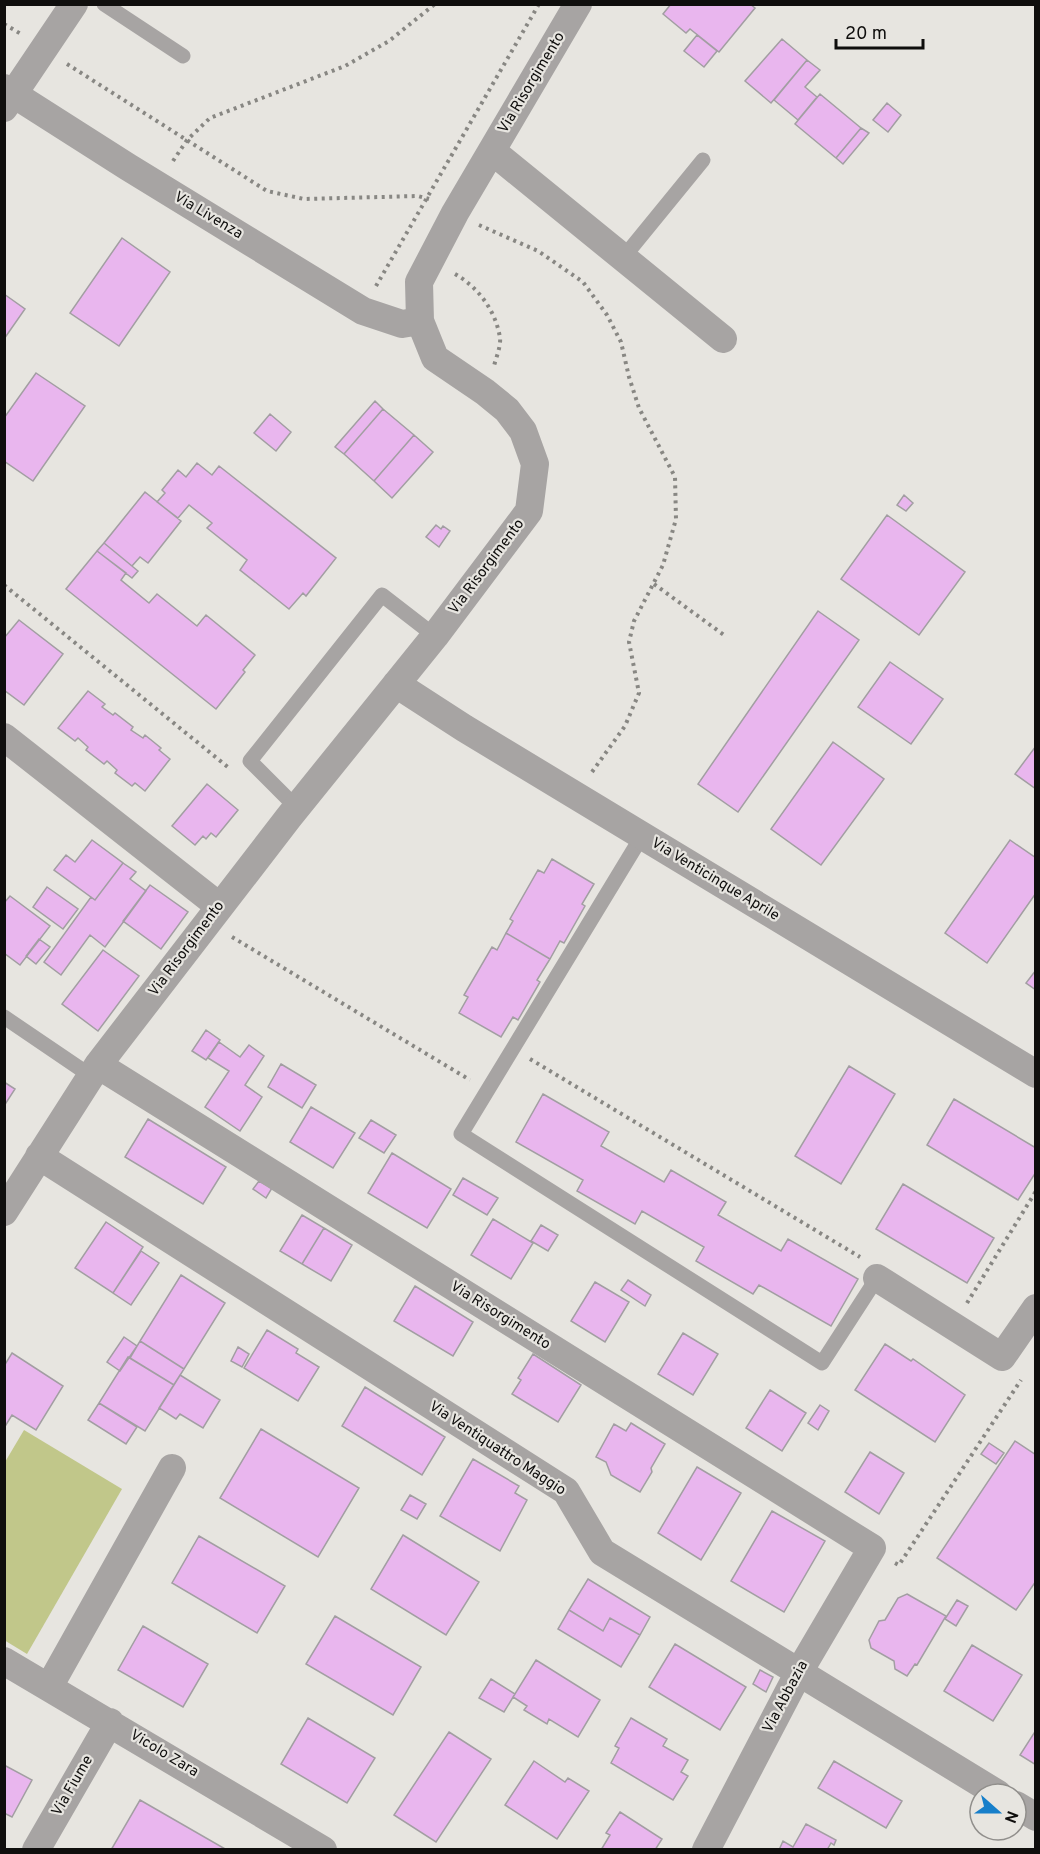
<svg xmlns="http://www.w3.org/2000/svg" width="1040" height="1854" font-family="Overpass,sans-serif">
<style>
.green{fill:#c1c78a}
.building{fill:#e9b6ee;stroke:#a29ea2;stroke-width:1.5}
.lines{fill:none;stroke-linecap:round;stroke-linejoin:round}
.path{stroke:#888783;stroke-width:4;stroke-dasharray:3 4.5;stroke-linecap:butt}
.service{stroke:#a7a4a3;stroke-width:15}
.minor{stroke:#a7a4a3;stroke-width:28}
.labels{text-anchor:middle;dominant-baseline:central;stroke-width:4.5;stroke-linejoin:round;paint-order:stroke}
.street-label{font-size:15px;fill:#0f0e0d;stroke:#e7e5e0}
</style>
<rect width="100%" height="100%" fill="#e7e5e0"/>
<path class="green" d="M24 1430 122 1489 27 1654 4 1640 5 1462Z"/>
<path class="building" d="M671 4H750L755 8 719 52 690 29 686 33 663 14Z
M697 35 717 51 704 67 684 51Z
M782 39 807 60 771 103 745 81Z
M807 60 820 70 805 87 817 97 798 120 774 100Z
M820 94 861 128 836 158 795 124Z
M887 103 901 115 888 132 873 120Z
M861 128 869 133 843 164 836 158Z
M122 238 170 272 119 346 70 313Z
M4 294 25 309 4 339Z
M36 373 85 406 33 481 4 461V418Z
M375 401 383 409 344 454 335 447Z
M383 409 414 435 374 481 344 454Z
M270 414 291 432 276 451 254 433Z
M414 435 433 452 392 498 374 481Z
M197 463 212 475 219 466 336 558 306 596 303 593 289 609 240 570 247 560 207 528 212 523 189 505 178 518 157 502 165 493 162 490 178 470 186 477Z
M145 492 181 521 148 563 140 557 132 566 104 543Z
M904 495 913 503 906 511 897 505Z
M887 515 965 572 919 635 841 579Z
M436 525 441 529 443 526 450 531 439 547 426 537Z
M104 543 138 571 132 578 97 551Z
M97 551 126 573 121 580 149 603 157 594 197 626 206 615 255 655 243 670 245 672 216 709 66 589Z
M818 611 859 640 738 812 698 784Z
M19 620 63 654 24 705 4 690V638Z
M890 662 943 699 911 744 858 707Z
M88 691 105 704 102 707 113 715 115 713 133 727 131 730 143 738 145 735 161 748 159 750 170 759 145 791 135 783 132 786 115 773 117 770 107 761 104 764 86 750 88 747 78 738 75 741 58 728Z
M833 742 884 779 821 865 771 829Z
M1036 746V789L1015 774Z
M207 784 238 810 216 837 211 833 206 839 203 836 195 845 172 826Z
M92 840 123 863 95 900 54 870 66 855 75 862Z
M1010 840 1036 858V893L987 963 945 933Z
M552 859 594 884 582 904 585 906 564 943 560 941 550 959 506 933 513 921 510 919 538 870 544 873Z
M123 863 136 872 130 879 146 891 105 947 90 935 61 975 44 962 91 897 95 900Z
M150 885 188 912 161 949 123 921Z
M47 887 78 909 63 929 33 907Z
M10 896 50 926 20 965 4 953V903Z
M506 933 550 959 537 980 540 982 518 1020 513 1017 501 1037 459 1013 468 997 464 995 492 947 497 950Z
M39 939 50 947 36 964 26 956Z
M103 950 139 976 98 1031 62 1004Z
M1036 970V990L1026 983Z
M206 1030 220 1040 206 1060 192 1051Z
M219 1042 240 1057 249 1045 264 1056 245 1085 262 1097 240 1131 205 1107 229 1071 208 1058Z
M281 1064 316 1085 302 1108 268 1087Z
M849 1066 895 1094 841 1184 795 1156Z
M4 1082 15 1089 4 1106Z
M543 1094 609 1132 601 1146 664 1182 671 1170 726 1202 718 1215 781 1251 788 1239 858 1279 831 1326 759 1285 753 1294 696 1261 704 1247 642 1211 635 1224 577 1191 583 1180 516 1142Z
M954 1099 1036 1148V1172L1018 1200 927 1145Z
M311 1107 355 1133 333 1168 290 1142Z
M148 1119 226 1167 203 1204 125 1157Z
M371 1120 396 1135 384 1153 359 1138Z
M392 1153 451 1189 427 1228 368 1193Z
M463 1178 498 1198 487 1215 453 1195Z
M259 1181 272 1188 266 1198 253 1189Z
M903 1184 994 1238 967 1283 876 1229Z
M302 1215 324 1228 302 1264 280 1251Z
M493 1219 533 1243 511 1279 471 1255Z
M106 1222 143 1247 113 1293 75 1268Z
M541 1225 558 1235 548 1251 531 1241Z
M324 1228 352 1245 331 1281 302 1264Z
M141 1251 159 1263 131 1305 113 1293Z
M181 1275 225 1303 184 1369 140 1341Z
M628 1280 651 1295 645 1306 621 1290Z
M595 1282 629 1302 605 1342 571 1321Z
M415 1286 473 1322 453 1356 394 1321Z
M267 1330 298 1349 296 1353 319 1367 298 1401 244 1368Z
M683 1333 718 1354 693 1395 658 1374Z
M124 1337 137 1346 120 1371 107 1362Z
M140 1341 184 1369 174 1385 130 1358Z
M885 1344 911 1361 913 1359 965 1395 935 1442 855 1390Z
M238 1347 249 1354 242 1367 231 1361Z
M12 1353 63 1386 36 1430 12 1415 4 1428V1366Z
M533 1354 581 1385 558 1422 512 1394 521 1380 518 1378Z
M128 1357 174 1385 145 1431 99 1403Z
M180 1375 220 1400 203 1428 180 1414 176 1419 159 1408Z
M365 1387 445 1437 422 1475 342 1426Z
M770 1390 806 1413 782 1451 746 1428Z
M99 1403 137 1427 126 1444 88 1420Z
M820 1405 829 1411 818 1430 808 1423Z
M631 1423 665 1444 651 1468 652 1472 640 1492 611 1475 606 1462 596 1457 614 1424 626 1431Z
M261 1429 359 1488 318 1557 220 1498Z
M1015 1441 1036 1455V1581L1016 1610 937 1558Z
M989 1443 1004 1453 996 1464 981 1454Z
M870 1452 904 1473 879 1514 845 1492Z
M473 1459 519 1486 515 1493 527 1500 500 1551 440 1516Z
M697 1467 741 1493 701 1560 658 1533Z
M410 1495 426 1504 417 1519 401 1510Z
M772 1511 825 1541 784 1612 731 1581Z
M403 1535 479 1582 446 1635 371 1589Z
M199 1536 285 1586 257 1633 172 1583Z
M588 1579 650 1617 640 1635 610 1618 603 1631 569 1610Z
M907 1594 946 1616 917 1665 915 1664 907 1676 895 1669 894 1661 871 1648 869 1640 879 1621 885 1620 898 1598Z
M957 1600 968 1606 956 1626 945 1619Z
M569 1610 603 1631 610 1618 640 1635 621 1667 558 1629Z
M335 1616 421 1667 393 1715 306 1664Z
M143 1626 208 1664 183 1707 118 1670Z
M675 1644 746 1687 720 1730 649 1687Z
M972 1645 1022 1675 993 1721 944 1691Z
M536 1660 600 1700 578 1737 549 1719 547 1724 524 1710 527 1706 513 1697Z
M760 1670 773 1677 766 1692 753 1684Z
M491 1679 515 1694 504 1712 479 1698Z
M308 1718 375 1758 347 1803 281 1764Z
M631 1718 667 1739 663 1746 688 1760 681 1772 688 1776 673 1800 611 1763 619 1748 615 1746Z
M1036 1730V1765L1020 1755Z
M449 1732 491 1759 436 1842 394 1815Z
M534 1761 565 1782 568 1778 589 1791 557 1839 505 1805Z
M834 1761 902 1801 886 1828 818 1788Z
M4 1765 32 1780 12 1817 4 1813Z
M140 1800 227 1850H111Z
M620 1812 662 1839 655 1850H601L610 1835 606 1833Z
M806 1824 836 1840 834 1845 831 1843 827 1850H779L783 1841 793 1847Z"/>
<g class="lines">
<path class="path" d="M4 24 21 34
M67 64 267 191 304 199 418 196 429 199
M173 161 187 140 210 118 345 66 389 41 435 4
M479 225 538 251 583 282 607 315 621 342 629 377 639 408 675 477 676 519 663 565 634 621 629 642 639 693 625 726 592 772
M455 274C478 287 496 311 500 338 501 346 496 358 494 366
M376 286 539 4
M654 584 724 635
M4 585 229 768
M232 937 470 1080
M530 1059 860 1257
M967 1303 1036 1191
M895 1563 899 1565 1021 1380"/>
<path class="service" d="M104 4 183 56
M623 258 703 160
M296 807 250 761 382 595 435 636
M642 836 461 1134 822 1363 877 1278
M4 1017 91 1076"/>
<path class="minor" d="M4 88 128 167 363 311 402 324 420 321
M4 108 74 4
M492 151 723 339
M396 684 464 728 1036 1074
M4 737 219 906
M98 1065 872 1548 799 1672 706 1850
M39 1156 566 1491 602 1552 998 1794
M4 1212 98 1065 289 817 435 636 529 511 535 464 523 431 507 410 485 392 435 358 420 321 419 282 455 213 578 4
M877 1278 1002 1357 1036 1308
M4 1661 323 1850
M49 1687 172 1468
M1016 1805 1036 1817
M36 1850 110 1722"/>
</g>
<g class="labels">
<g class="street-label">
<text transform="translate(532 83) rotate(-59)">Via Risorgimento</text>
<text transform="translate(208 216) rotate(31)">Via Livenza</text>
<text transform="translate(487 567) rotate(-53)">Via Risorgimento</text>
<text transform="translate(715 880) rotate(31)">Via Venticinque Aprile</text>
<text transform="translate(187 949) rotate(-53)">Via Risorgimento</text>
<text transform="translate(500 1316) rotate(32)">Via Risorgimento</text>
<text transform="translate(497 1449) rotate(33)">Via Ventiquattro Maggio</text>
<text transform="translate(786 1697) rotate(-62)">Via Abbazia</text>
<text transform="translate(164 1754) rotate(31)">Vicolo Zara</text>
<text transform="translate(73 1786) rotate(-60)">Via Fiume</text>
</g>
</g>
<rect width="1040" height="1854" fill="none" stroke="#0f0e0d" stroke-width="12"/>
<g transform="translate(998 1812) rotate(111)"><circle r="28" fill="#e7e5e0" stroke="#918f8c" stroke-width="1.5"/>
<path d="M0-4.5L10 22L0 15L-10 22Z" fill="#177fca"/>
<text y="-9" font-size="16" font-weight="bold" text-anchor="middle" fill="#0f0e0d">N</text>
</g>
<path d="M836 39v9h87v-9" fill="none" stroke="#0f0e0d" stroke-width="3"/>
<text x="845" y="39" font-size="18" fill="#0f0e0d" stroke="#e7e5e0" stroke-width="4.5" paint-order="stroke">20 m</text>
</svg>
